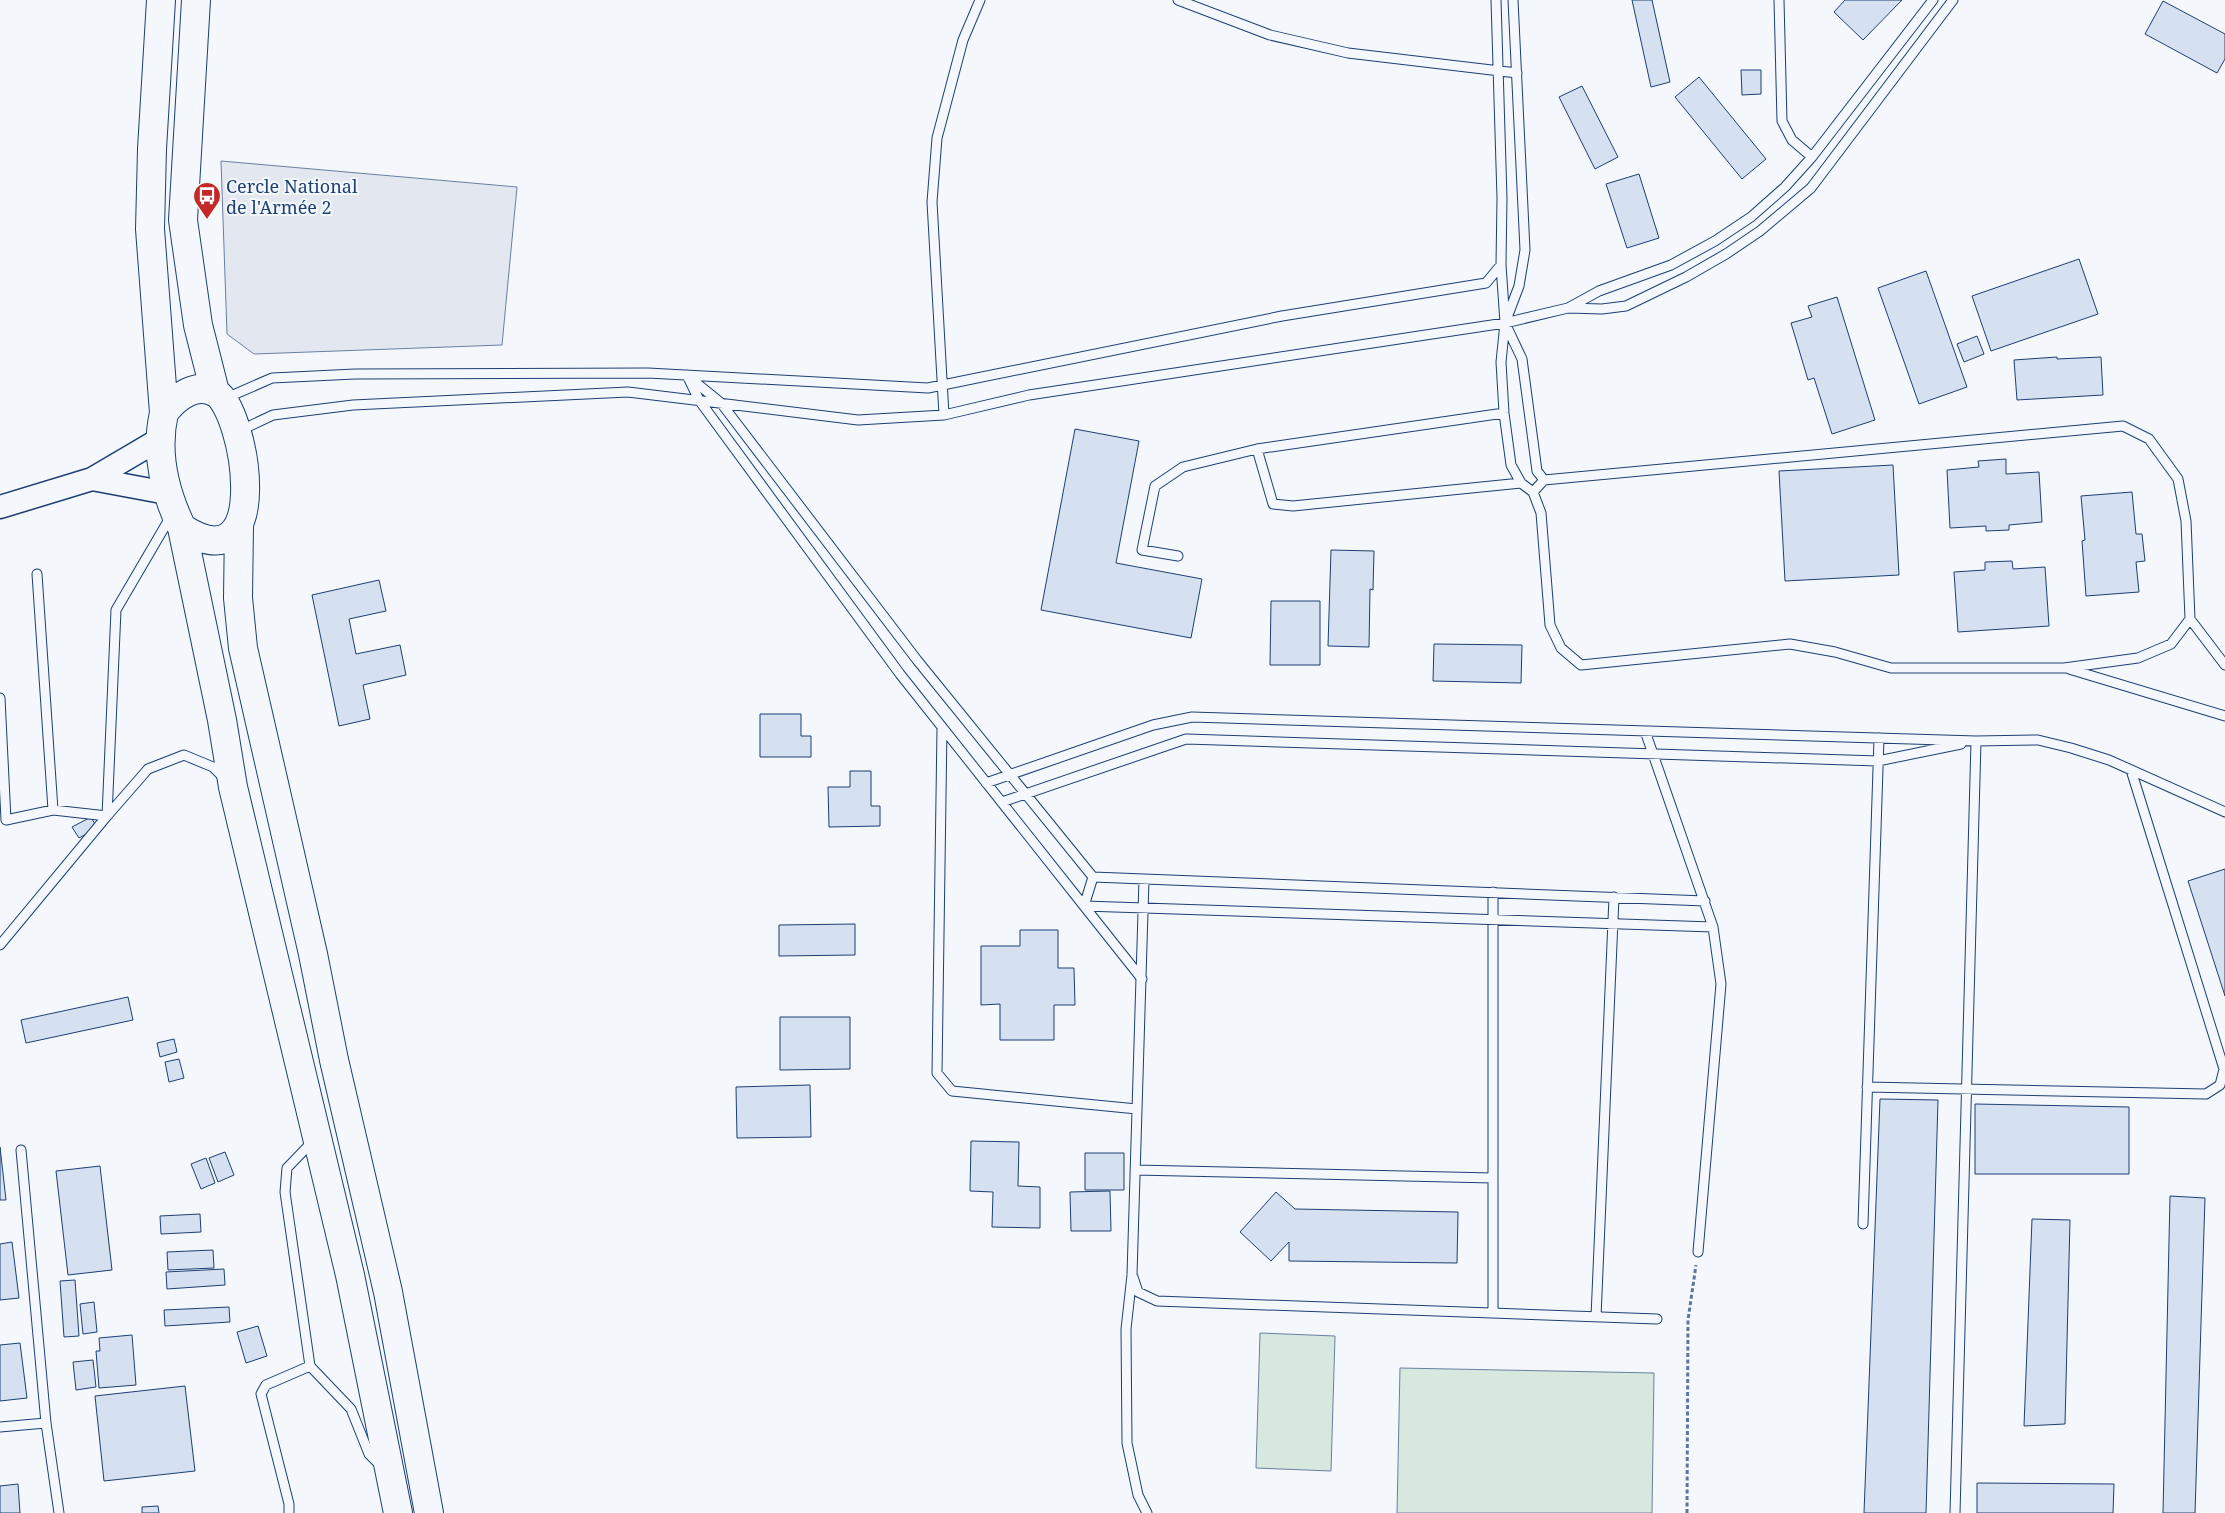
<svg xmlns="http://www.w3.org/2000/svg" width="2225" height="1513" font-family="'Noto Serif',serif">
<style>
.green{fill:#d7e8df;stroke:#687fa3}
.parking{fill:#e3e8f0;stroke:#687fa3}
.building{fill:#d5e0f0;stroke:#1d3f73}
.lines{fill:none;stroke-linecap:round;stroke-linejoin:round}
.service-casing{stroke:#1d3f73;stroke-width:11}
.tertiary-casing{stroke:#1d3f73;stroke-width:25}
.trunk-casing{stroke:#1d3f73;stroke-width:30}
.path{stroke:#5e769c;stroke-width:3;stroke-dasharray:4 2.5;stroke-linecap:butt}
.service{stroke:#f4f7fb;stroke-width:9}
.tertiary{stroke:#f4f7fb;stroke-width:22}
.trunk{stroke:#f4f7fb;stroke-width:28}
.labels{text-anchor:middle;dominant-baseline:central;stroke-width:4;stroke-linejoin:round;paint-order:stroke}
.poi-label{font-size:18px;fill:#1d3f73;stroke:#f4f7fb;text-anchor:start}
</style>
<rect width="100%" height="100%" fill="#f4f7fb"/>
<path class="green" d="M1260 1333 1335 1336 1331 1471 1256 1468Z
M1400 1368 1654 1373 1652 1513H1397Z"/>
<path class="parking" d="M221 161 517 187 502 345 254 354 227 334Z"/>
<path class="building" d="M1632 0H1652L1670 82 1651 87Z
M1845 0H1902L1863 40 1834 12Z
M2163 1 2225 34V59L2217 73 2145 34Z
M1741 70H1761V94L1742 95Z
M1699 77 1766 159 1742 179 1675 97Z
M1582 86 1618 157 1595 169 1559 97Z
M1639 174 1659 238 1627 248 1606 184Z
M2079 259 2098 314 1991 351 1972 296Z
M1926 271 1967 387 1919 404 1878 288Z
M1837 297 1875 420 1832 434 1814 378 1808 380 1791 323 1812 317 1808 306Z
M1977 336 1984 354 1964 362 1957 344Z
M2057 357V359L2101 357 2103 395 2017 400 2014 360Z
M1075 429 1139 441 1116 563 1202 579 1191 638 1041 610Z
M2006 459V474L2039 472 2042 522 2009 525V530L1986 531V526L1950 528 1947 470 1979 467 1978 461Z
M1893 465 1899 575 1785 581 1779 471Z
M2132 492 2136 534H2142L2145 561 2136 562 2139 592 2086 596 2082 541 2085 540 2081 496Z
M1331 550 1374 551 1373 590 1370 589 1369 647 1328 646Z
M2012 561 2013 569 2045 567 2049 626 1958 632 1954 572 1985 570V562Z
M379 580 386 611 349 619 356 654 400 645 406 675 363 685 370 719 339 726 312 595Z
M1271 601H1320V665H1270Z
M1434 644 1522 645 1521 683 1433 681Z
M760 714H801V736H811V757H760Z
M850 771H871V806H880V826L829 827 828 787H850Z
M91 817 97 828 79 838 72 827Z
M2225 869V996L2188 881Z
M855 924V955L779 956V925Z
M1020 930H1058V968H1074L1075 1005H1054V1040H1000V1004L981 1005V946H1020Z
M128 997 133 1020 26 1043 21 1020Z
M780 1017H850V1069L780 1070Z
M174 1039 177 1052 160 1057 157 1043Z
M179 1059 184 1078 169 1082 165 1062Z
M810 1085 811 1137 737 1138 736 1087Z
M1880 1099 1938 1100 1926 1513H1864Z
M1975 1104 2129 1107V1174H1975Z
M971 1141 1019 1142 1018 1186 1040 1187V1228L992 1227 993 1192 970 1191Z
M0 1147 6 1200H0Z
M225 1152 234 1175 218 1182 209 1158Z
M1085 1153H1124V1190H1085Z
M206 1158 215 1183 201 1189 191 1164Z
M100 1166 112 1270 68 1275 56 1171Z
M1110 1191 1111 1231H1071L1070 1192Z
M1276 1192 1295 1209 1458 1212 1457 1263 1289 1261V1242L1271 1261 1240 1232Z
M2170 1196 2205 1198 2195 1513H2163Z
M200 1214 201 1232 161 1234 160 1216Z
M2032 1219 2070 1220 2065 1424 2024 1426Z
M12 1242 19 1298 0 1300V1244Z
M213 1250 214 1268 168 1270 167 1252Z
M224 1269 225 1285 167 1289 166 1272Z
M75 1280 79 1336 64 1337 60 1281Z
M94 1302 97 1332 83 1334 80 1304Z
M229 1307 230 1322 165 1326 164 1310Z
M258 1326 267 1356 246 1363 237 1332Z
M132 1335 136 1385 99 1388 96 1351H100L99 1338Z
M20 1343 27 1398 0 1401V1345Z
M93 1360 96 1387 76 1390 73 1362Z
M185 1386 195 1471 104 1481 95 1396Z
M1977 1483 2114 1484 2113 1513H1977Z
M18 1484 20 1513H0V1486Z
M158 1506 159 1513H142V1507Z"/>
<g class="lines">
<defs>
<path id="service" d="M1178 0 1270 35 1348 53 1517 73
M1496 0 1502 198 1501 265 1505 323 1501 362 1504 413 1511 465 1521 483
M1513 0 1525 250 1519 286 1505 323 1522 359 1537 471 1544 480
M1779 0 1782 121 1792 140 1812 157
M1568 308 1602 309 1626 306 1686 277 1726 254 1760 231 1811 188 1953 0
M687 375 699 400 900 674 1084 906 1713 927
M689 377 721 403 917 660 1093 877 1705 901
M224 399 272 378 355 374 648 373 928 388 1282 316 1486 283 1501 265
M944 415 932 202 937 138 963 40 980 0
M239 431 273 415 353 405 628 392 858 420 944 415 1029 395 1505 323 1568 308 1599 291 1671 265 1715 241 1751 217 1785 187 1812 157 1933 0
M1257 449 1273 504 1293 506 1521 483 1533 492 1541 513 1550 625 1561 648 1581 665 1790 644 1835 652 1891 668H2064L2138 658 2171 644 2190 619 2186 521 2178 479 2149 439 2123 426 1544 480 1533 492
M171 516 116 610 107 816 148 769 184 755 213 767 224 778
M1178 556 1142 550 1155 486 1183 467 1257 449 1504 413
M37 574 53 810
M2190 619 2225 665
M2069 669 2225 716
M0 698 6 820 53 810 107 816
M942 728 937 1073 952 1091 1137 1109
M1645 731 1713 927 1721 984 1698 1252
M986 783 1153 725 1192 717 1976 741 2038 740 2071 748 2109 760 2225 812
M1002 802 1186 739 1878 761 1961 744
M1093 877 1084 906 1142 979
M1144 879 1132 1275 1126 1329 1127 1443 1138 1495 1147 1513
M0 945 107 816
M1867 1087 2206 1094 2220 1085 2224 1069 2131 770
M314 1140 287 1168 285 1192 310 1366 351 1409 369 1454 380 1465
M21 1150 46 1423 59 1513
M1135 1170 1493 1178
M1863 1224 1879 738
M1133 1277 1138 1292 1157 1301 1657 1319
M1493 1313V892
M1596 1317 1614 897
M0 1427 46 1423
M289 1513V1504L261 1394 266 1385 310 1366
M1955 1513 1976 741"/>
<path id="tertiary" d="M92 479 167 493
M0 507 92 479 160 439"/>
<path id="trunk" d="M161 0 152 149 150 229 164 413C155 452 165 493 182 528 276 588 245 410 216 393 196 381 175 398 164 413
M196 0 183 220 198 325 215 392
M239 526 238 598 243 648 313 954 334 1060 388 1292 429 1513
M182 528 222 720 233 787 350 1275 398 1513"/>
</defs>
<use href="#service" class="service-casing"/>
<use href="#tertiary" class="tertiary-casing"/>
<use href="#trunk" class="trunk-casing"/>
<path class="path" d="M1687 1513 1688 1320 1696 1265"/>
<use href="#service" class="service"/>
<use href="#tertiary" class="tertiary"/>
<use href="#trunk" class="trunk"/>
</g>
<defs>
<symbol id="bus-pin" viewBox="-11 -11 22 30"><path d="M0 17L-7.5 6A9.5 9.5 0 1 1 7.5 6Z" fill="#c62828" stroke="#f4f7fb"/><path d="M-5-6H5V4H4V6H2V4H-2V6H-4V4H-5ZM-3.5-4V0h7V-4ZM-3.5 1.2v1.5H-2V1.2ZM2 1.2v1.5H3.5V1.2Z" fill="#fff"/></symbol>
</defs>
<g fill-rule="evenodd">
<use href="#bus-pin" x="191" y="180" width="32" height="43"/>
</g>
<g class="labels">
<g class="poi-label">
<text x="226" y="186">Cercle National<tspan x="226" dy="21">de l'Armée 2</tspan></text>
</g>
</g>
</svg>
